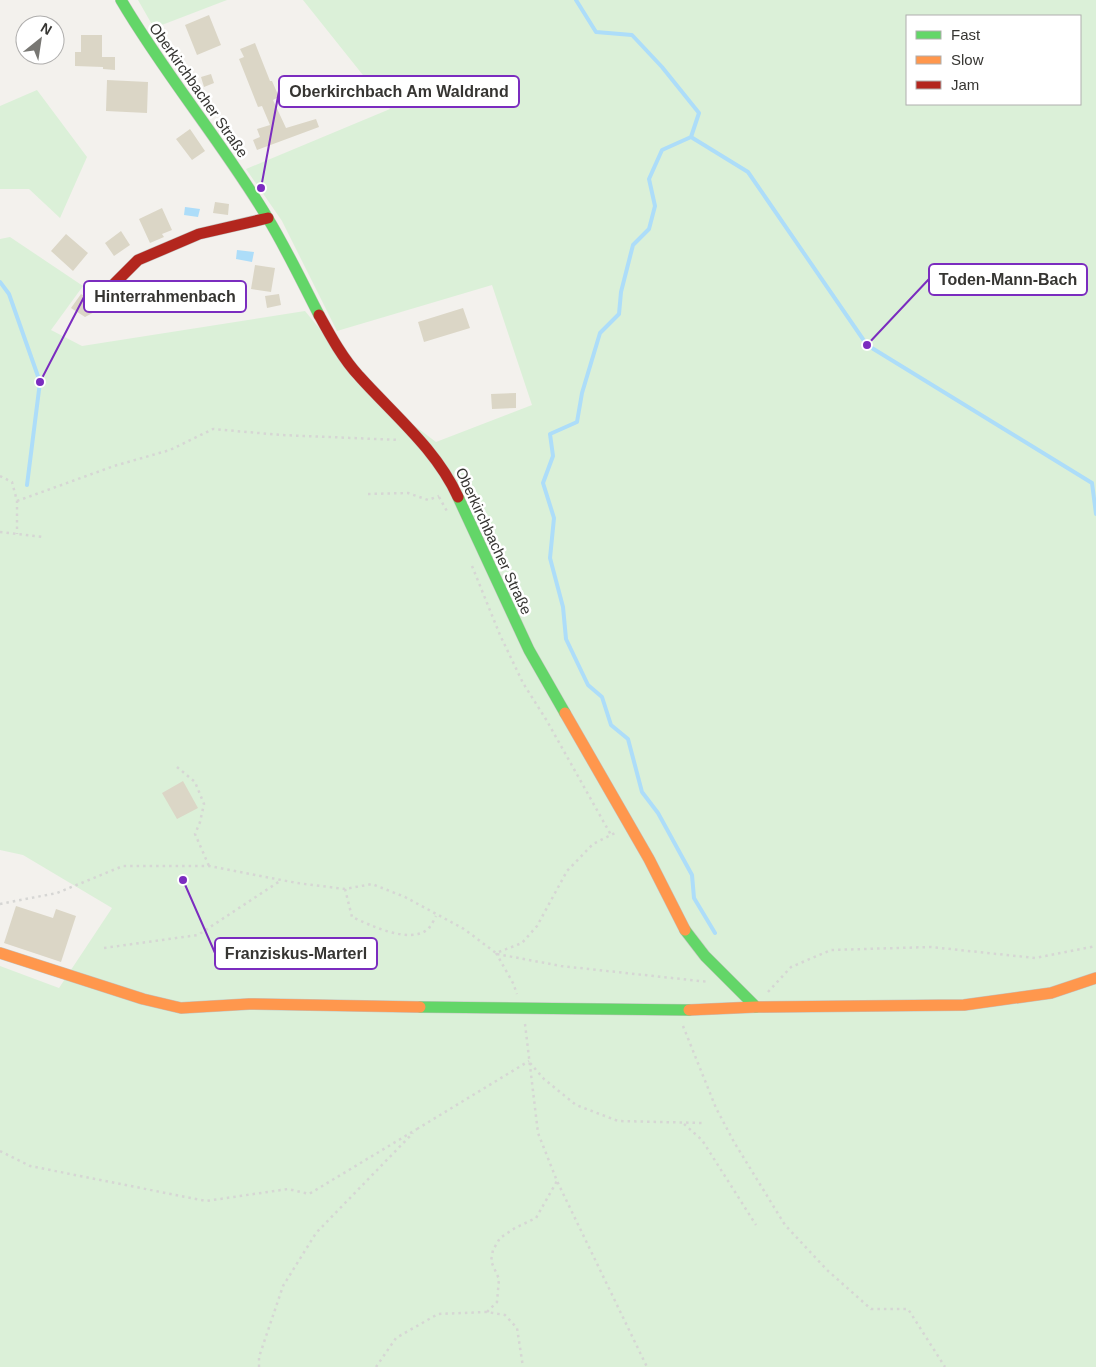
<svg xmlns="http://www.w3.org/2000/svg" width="1096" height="1367" font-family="Arial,sans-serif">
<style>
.green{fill:#dbf0d8;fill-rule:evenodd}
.water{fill:#adddf9}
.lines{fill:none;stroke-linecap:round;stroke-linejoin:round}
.stream{stroke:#adddf9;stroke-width:4}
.building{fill:#dbd6c6}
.fast-casing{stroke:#c3c2bf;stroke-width:12}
.slow-casing{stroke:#c3c2bf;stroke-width:12}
.jam-casing{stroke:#c3c2bf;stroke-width:12}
.path{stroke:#d6d6d4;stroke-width:2.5;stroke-dasharray:2.5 4;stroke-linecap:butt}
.fast{stroke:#63d668;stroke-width:11}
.slow{stroke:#ff974d;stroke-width:11}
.jam{stroke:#b3261e;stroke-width:11}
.labels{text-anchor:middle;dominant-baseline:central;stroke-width:5;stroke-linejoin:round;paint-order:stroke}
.street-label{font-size:15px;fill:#363532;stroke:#fff}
.leader{fill:none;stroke:#7b2cbf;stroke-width:2}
.callout-dot{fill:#7b2cbf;stroke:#fff;stroke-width:2}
.callout{fill:#fff;stroke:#7b2cbf;stroke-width:2}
.callout-label{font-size:16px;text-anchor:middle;font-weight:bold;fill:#363532}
</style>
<rect width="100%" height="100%" fill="#f3f1ed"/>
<path class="green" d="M138 0H227L154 28Z
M303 0H1096V1367H0V966L59 988 112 908 23 855 0 850V239L10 237 83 286 51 330 82 346 305 311 319 328 354 380 436 442 532 405 492 285 337 331 282 221 246 169 390 109ZM907 16H1080V104H907Z
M37 90 87 157 60 218 29 189H0V106Z"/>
<path class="water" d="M185 207 200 209 198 217 184 215Z
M237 250 254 252 252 262 236 259Z"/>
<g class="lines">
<path class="stream" d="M576 0 596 32 632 35 662 67 699 113 691 137 748 172 867 345 1092 483 1096 514
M691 137 662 150 649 179 655 206 649 229 633 245 621 292 619 314 600 333 582 393 577 422 550 434 553 456 543 483 554 518 550 558 563 607 566 639 588 685 602 697 611 725 628 739 642 792 658 813 692 875 694 898 715 933
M0 282 9 294 40 382 27 485"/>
</g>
<path class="building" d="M209 15 221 45 197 55 185 25Z
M81 35H102V57H115V70L103 69V67L75 66V52H81Z
M255 43 270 81H272L279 97 273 100 286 128 316 119 319 127 257 150 253 140 260 137 257 129 270 125 262 106 258 107 239 59 244 57 240 49Z
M211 74 214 83 204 87 201 77Z
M107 80 148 82 147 113 106 111Z
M190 129 205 151 192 160 176 139Z
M215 202 229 204 228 215 213 213Z
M162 208 172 230 162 234 164 237 150 243 139 219Z
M121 231 130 245 114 256 105 243Z
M66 234 88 253 73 271 51 251Z
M255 265 275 268 271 292 251 289Z
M81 294 102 308 85 317 71 308Z
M279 294 281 305 267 308 265 296Z
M463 308 470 328 424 342 418 322Z
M516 393V408L492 409 491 394Z
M183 781 198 808 177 819 162 793Z
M16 906 53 918 56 909 76 916 61 962 4 943Z"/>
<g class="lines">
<defs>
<path id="fast" d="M121 0C165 75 222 142 267 217 286 248 302 282 319 315
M458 497 529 650 565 713
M685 930 705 956 756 1007
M420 1007 689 1010"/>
<path id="slow" d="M565 713 649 859 685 930
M0 953 143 999 181 1008 249 1004 420 1007
M689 1010 756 1007 964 1005 1051 993 1096 978"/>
<path id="jam" d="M109 289 138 260 199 234 268 218
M319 315C330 335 343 359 359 376 394 415 436 449 458 497"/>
</defs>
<use href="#fast" class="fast-casing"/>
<use href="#slow" class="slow-casing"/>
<use href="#jam" class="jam-casing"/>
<path class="path" d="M0 476 12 482 17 501V534
M368 494 408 493 428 500 439 496
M439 497 448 513
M17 501 114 466 170 450 213 429 281 435 400 440
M0 532 43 537
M472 566 500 635 523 683 547 721 611 835
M177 767 195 782 204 804 200 822 195 834 209 866
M345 889 352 917C370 925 410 945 428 929 431 926 434 920 436 916
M0 904 57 893 123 866H209L297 883 345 889 372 884 405 897 464 929 496 953 522 943 537 926 567 871 593 844 617 832
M104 948 198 935 280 881
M496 953 513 983 517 994
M497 954 561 966 709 982
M768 992 791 967 831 950 931 947 1035 958 1096 946
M525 1024 538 1133 557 1181 647 1367
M683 1026 716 1108 734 1142 785 1225 827 1270 871 1309H908L945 1367
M530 1063 544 1079 576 1105 618 1121 704 1123
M684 1124 702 1140 756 1225
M417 1129 529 1061
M0 1151 30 1166 206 1201 288 1189 309 1194 417 1129
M487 1312 497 1302 499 1279 491 1261 493 1250 500 1238 515 1228 536 1218 557 1181
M259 1367V1357L283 1286 316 1233 413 1133
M376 1367 396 1338 438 1314 487 1312 505 1315 517 1328 523 1367"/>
<use href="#fast" class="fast"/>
<use href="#slow" class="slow"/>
<use href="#jam" class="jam"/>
</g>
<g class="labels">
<g class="street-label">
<text transform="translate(199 90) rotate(55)">Oberkirchbacher Straße</text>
<text transform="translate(494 541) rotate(65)">Oberkirchbacher Straße</text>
</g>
</g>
<path class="leader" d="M261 188L279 91M867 345L929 279M40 382L84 297M183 880L215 953"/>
<g class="callout-dot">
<circle cx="261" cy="188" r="5"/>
<circle cx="867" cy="345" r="5"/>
<circle cx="40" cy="382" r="5"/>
<circle cx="183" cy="880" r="5"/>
</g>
<g class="callout">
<rect x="279" y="76" width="240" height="31" rx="5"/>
<rect x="929" y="264" width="158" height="31" rx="5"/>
<rect x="84" y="281" width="162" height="31" rx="5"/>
<rect x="215" y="938" width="162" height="31" rx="5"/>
</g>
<g class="callout-label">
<text x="399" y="97">Oberkirchbach Am Waldrand</text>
<text x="1008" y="285">Toden-Mann-Bach</text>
<text x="165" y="302">Hinterrahmenbach</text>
<text x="296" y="959">Franziskus-Marterl</text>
</g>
<rect x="906" y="15" width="175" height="90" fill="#ffffff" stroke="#afaead"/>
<rect x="916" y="31" width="25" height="8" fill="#63d668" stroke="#afaead"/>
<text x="951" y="40" font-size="15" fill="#363532">Fast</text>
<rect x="916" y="56" width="25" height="8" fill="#ff974d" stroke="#afaead"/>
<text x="951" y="65" font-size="15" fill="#363532">Slow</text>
<rect x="916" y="81" width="25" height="8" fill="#b3261e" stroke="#afaead"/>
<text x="951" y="90" font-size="15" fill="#363532">Jam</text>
<g transform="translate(40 40) rotate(30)"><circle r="24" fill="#ffffff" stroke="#afaead"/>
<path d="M0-4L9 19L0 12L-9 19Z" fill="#787773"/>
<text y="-8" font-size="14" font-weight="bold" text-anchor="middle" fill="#363532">N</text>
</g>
</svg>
